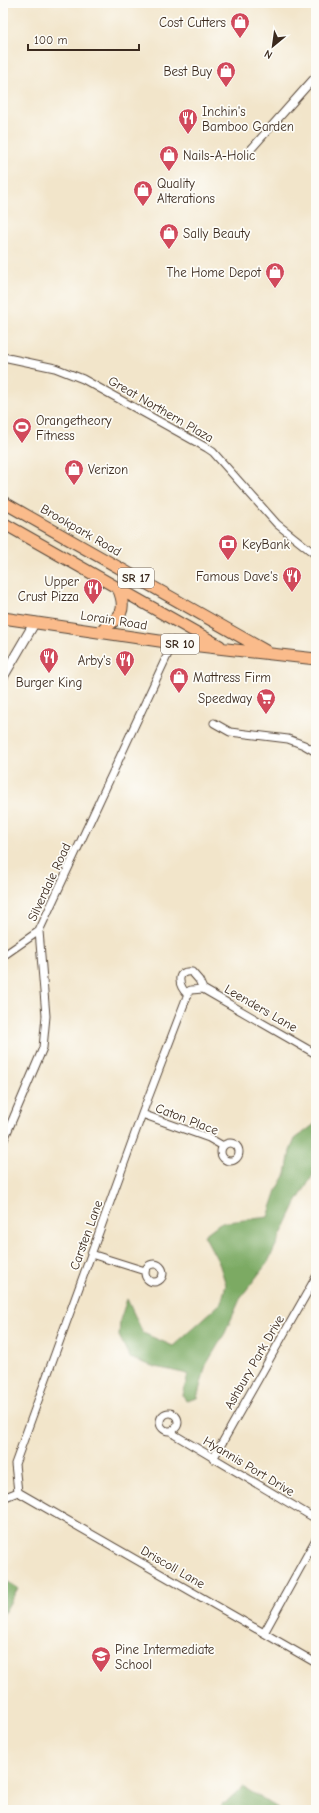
<svg xmlns="http://www.w3.org/2000/svg" width="319" height="1813" font-family="'Comic Neue',sans-serif">
<style>
.forest{fill:#7baa63;stroke:#5b6a40}
.lines{fill:none;stroke-linecap:round;stroke-linejoin:round}
.minor-casing{stroke:#564638;stroke-width:9}
.tertiary-casing{stroke:#564638;stroke-width:11}
.primary-casing{stroke:#564638;stroke-width:13}
.minor{stroke:#fff;stroke-width:7}
.tertiary{stroke:#fff;stroke-width:9}
.primary{stroke:#fabb8b;stroke-width:11}
.labels{text-anchor:middle;dominant-baseline:central;stroke-width:3.5;stroke-linejoin:round;paint-order:stroke}
.shield{fill:#fdfcf7;stroke:#75695f;stroke-width:1}
.shield-label{font-size:12px;font-weight:bold;fill:#3b2a1e}
.poi-label{font-size:13px;fill:#3b2a1e;stroke:#fdfcf7;text-anchor:start}
.street-label{font-size:13px;fill:#3b2a1e;stroke:#fdfcf7}
</style>
<rect width="100%" height="100%" fill="#fdfcf7"/>
<filter id="ink" filterUnits="userSpaceOnUse"><feTurbulence type="fractalNoise" baseFrequency=".025" numOctaves="2"/><feDisplacementMap in="SourceGraphic" scale="8" xChannelSelector="R" yChannelSelector="G"/><feConvolveMatrix kernelMatrix="1 2 1 2 8 2 1 2 1" color-interpolation-filters="sRGB"/></filter>
<filter id="wash" filterUnits="userSpaceOnUse"><feTurbulence type="fractalNoise" baseFrequency=".012" numOctaves="4" result="noise"/><feDisplacementMap in="SourceGraphic" scale="16" xChannelSelector="R" yChannelSelector="G"/><feGaussianBlur stdDeviation="0.9" result="paint"/><feColorMatrix in="noise" values="0 0 0 0 0 0 0 0 0 0 0 0 0 0 0 0 0 1.4 0 .05"/><feComposite in="paint" operator="in"/></filter>
<g filter="url(#wash)">
<rect width="100%" height="100%" fill="#f2e5ca"/>
<path class="forest" d="M316 1123V1170L296 1203 268 1262 241 1297 225 1333 206 1365 197 1398 186 1401 183 1395 188 1374 155 1367 130 1358 119 1336 120 1320 127 1299 143 1333 173 1346 221 1303 226 1285 219 1263 204 1235 220 1223 268 1217 277 1190 286 1174 290 1151 295 1139Z
M3 1579 18 1588 3 1615Z
M243 1787 278 1808 276 1810H219L223 1803H226Z"/>
</g>
<g filter="url(#ink)">
<g class="lines">
<defs>
<path id="minor" d="M245 156 316 76
M3 357 55 368 83 379 207 448 213 452 277 524 316 555
M214 723 230 732 288 739 304 745 316 752
M3 956 39 931
M188 995C179 987 174 970 192 972L199 980 203 989
M142 1114 209 1138 223 1146
M3 1142 43 1048 46 1016 39 931 173 643
M221 1152a9 9 0 1 1 18 0a9 9 0 1 1-18 0Z
M91 1254 145 1271
M145 1273a9 9 0 1 1 18 0a9 9 0 1 1-18 0Z
M160 1422a9 9 0 1 1 18 0a9 9 0 1 1-18 0Z
M172 1431 175 1435 316 1519
M213 1459 316 1277
M18 1492 15 1464 142 1114 189 991 191 990 203 989 316 1054
M18 1492 316 1663
M3 1498 18 1492
M264 1633 316 1539"/>
<path id="tertiary" d="M3 677 35 622"/>
<path id="primary" d="M3 502 266 651
M3 523 220 646
M3 618 173 643 316 659
M99 632C118 618 129 614 118 588"/>
</defs>
<use href="#minor" class="minor-casing"/>
<use href="#tertiary" class="tertiary-casing"/>
<use href="#primary" class="primary-casing"/>
<use href="#minor" class="minor"/>
<use href="#tertiary" class="tertiary"/>
<use href="#primary" class="primary"/>
</g>
</g>
<defs>
<symbol id="shop-pin" viewBox="-11 -11 22 30"><path d="M0 17L-7.5 6A9.5 9.5 0 1 1 7.5 6Z" fill="#d1495b" stroke="#fdfcf7"/><path d="M-5-2.5h2.3a2.7 3.5 0 0 1 5.4 0H5L5.5 6h-11ZM-1.5-2.5h3a1.5 2.3 0 0 0-3 0Z" fill="#fff"/></symbol>
<symbol id="restaurant-pin" viewBox="-11 -11 22 30"><path d="M0 17L-7.5 6A9.5 9.5 0 1 1 7.5 6Z" fill="#d1495b" stroke="#fdfcf7"/><path d="M-5-6h1v4h1v-4h1v4h1v-4h1v5L-1.5 .5V6h-2V.5L-5-1ZM5-6V6H3V1.5H1.5Q1.5-4 5-6Z" fill="#fff"/></symbol>
<symbol id="stadium-pin" viewBox="-11 -11 22 30"><path d="M0 17L-7.5 6A9.5 9.5 0 1 1 7.5 6Z" fill="#d1495b" stroke="#fdfcf7"/><path d="M0-5a6.5 5 0 1 0 0 10a6.5 5 0 1 0 0-10ZM-3.5-1.8h7v3.6h-7Z" fill="#fff"/></symbol>
<symbol id="bank-pin" viewBox="-11 -11 22 30"><path d="M0 17L-7.5 6A9.5 9.5 0 1 1 7.5 6Z" fill="#d1495b" stroke="#fdfcf7"/><path d="M-6-4H6V4H-6ZM0-2.3a2.3 2.3 0 1 0 0 4.6a2.3 2.3 0 1 0 0-4.6Z" fill="#fff"/></symbol>
<symbol id="supermarket-pin" viewBox="-11 -11 22 30"><path d="M0 17L-7.5 6A9.5 9.5 0 1 1 7.5 6Z" fill="#d1495b" stroke="#fdfcf7"/><path d="M-6-5.5h2.5l.6 2H6L4.5 2H-2.5L-4.4-4H-6ZM-1.5 3.2a1.3 1.3 0 1 0 .1 0ZM3 3.2a1.3 1.3 0 1 0 .1 0Z" fill="#fff"/></symbol>
<symbol id="school-pin" viewBox="-11 -11 22 30"><path d="M0 17L-7.5 6A9.5 9.5 0 1 1 7.5 6Z" fill="#d1495b" stroke="#fdfcf7"/><path d="M0-5L7-2L0 1L-7-2ZM-4 1L0 2.5L4 1V4Q0 6-4 4Z" fill="#fff"/></symbol>
</defs>
<g fill-rule="evenodd">
<use href="#shop-pin" x="229" y="11" width="22" height="30"/>
<use href="#shop-pin" x="215" y="60" width="22" height="30"/>
<use href="#restaurant-pin" x="177" y="107" width="22" height="30"/>
<use href="#shop-pin" x="158" y="144" width="22" height="30"/>
<use href="#shop-pin" x="132" y="179" width="22" height="30"/>
<use href="#shop-pin" x="158" y="222" width="22" height="30"/>
<use href="#shop-pin" x="264" y="261" width="22" height="30"/>
<use href="#stadium-pin" x="11" y="416" width="22" height="30"/>
<use href="#shop-pin" x="63" y="458" width="22" height="30"/>
<use href="#bank-pin" x="217" y="533" width="22" height="30"/>
<use href="#restaurant-pin" x="281" y="565" width="22" height="30"/>
<use href="#restaurant-pin" x="82" y="577" width="22" height="30"/>
<use href="#restaurant-pin" x="38" y="646" width="22" height="30"/>
<use href="#restaurant-pin" x="114" y="649" width="22" height="30"/>
<use href="#shop-pin" x="168" y="666" width="22" height="30"/>
<use href="#supermarket-pin" x="255" y="687" width="22" height="30"/>
<use href="#school-pin" x="90" y="1645" width="22" height="30"/>
</g>
<g class="labels">
<g class="shield">
<rect x="118" y="568" width="36" height="20" rx="3"/>
<rect x="161" y="634" width="38" height="20" rx="3"/>
</g>
<g class="shield-label">
<text x="136" y="578">SR 17</text>
<text x="180" y="644">SR 10</text>
</g>
<g class="poi-label">
<text x="226" y="22" text-anchor="end">Cost Cutters</text>
<text x="212" y="71" text-anchor="end">Best Buy</text>
<text x="202" y="111">Inchin's<tspan x="202" dy="15">Bamboo Garden</tspan></text>
<text x="183" y="155">Nails-A-Holic</text>
<text x="157" y="183">Quality<tspan x="157" dy="15">Alterations</tspan></text>
<text x="183" y="233">Sally Beauty</text>
<text x="261" y="272" text-anchor="end">The Home Depot</text>
<text x="36" y="420">Orangetheory<tspan x="36" dy="15">Fitness</tspan></text>
<text x="88" y="469">Verizon</text>
<text x="242" y="544">KeyBank</text>
<text x="278" y="576" text-anchor="end">Famous Dave's</text>
<text x="79" y="581" text-anchor="end">Upper<tspan x="79" dy="15">Crust Pizza</tspan></text>
<text x="111" y="660" text-anchor="end">Arby's</text>
<text x="193" y="677">Mattress Firm</text>
<text x="49" y="682" text-anchor="middle">Burger King</text>
<text x="252" y="698" text-anchor="end">Speedway</text>
<text x="115" y="1649">Pine Intermediate<tspan x="115" dy="15">School</tspan></text>
</g>
<g class="street-label">
<text transform="translate(161 409) rotate(30)">Great Northern Plaza</text>
<text transform="translate(81 530) rotate(30)">Brookpark Road</text>
<text transform="translate(114 620) rotate(9)">Lorain Road</text>
<text transform="translate(49 882) rotate(-65)">Silverdale Road</text>
<text transform="translate(261 1008) rotate(30)">Leenders Lane</text>
<text transform="translate(187 1119) rotate(21)">Caton Place</text>
<text transform="translate(86 1235) rotate(-70)">Carsten Lane</text>
<text transform="translate(254 1362) rotate(-60)">Ashbury Park Drive</text>
<text transform="translate(249 1466) rotate(31)">Hyannis Port Drive</text>
<text transform="translate(173 1567) rotate(30)">Driscoll Lane</text>
</g>
</g>
<rect width="319" height="1813" fill="none" stroke="#fdfcf7" stroke-width="16"/>
<g transform="translate(273 46) rotate(209)" stroke="#fdfcf7" stroke-width="3" paint-order="stroke">
<path d="M0-3L7 15L0 10L-7 15Z" fill="#3b2a1e"/>
<text y="-6" font-size="11" font-weight="bold" text-anchor="middle" fill="#3b2a1e">N</text>
</g>
<path d="M28 44v6h111v-6" fill="none" stroke="#3b2a1e" stroke-width="2"/>
<text x="34" y="44" font-size="12" fill="#3b2a1e" stroke="#fdfcf7" stroke-width="3" paint-order="stroke">100 m</text>
</svg>
